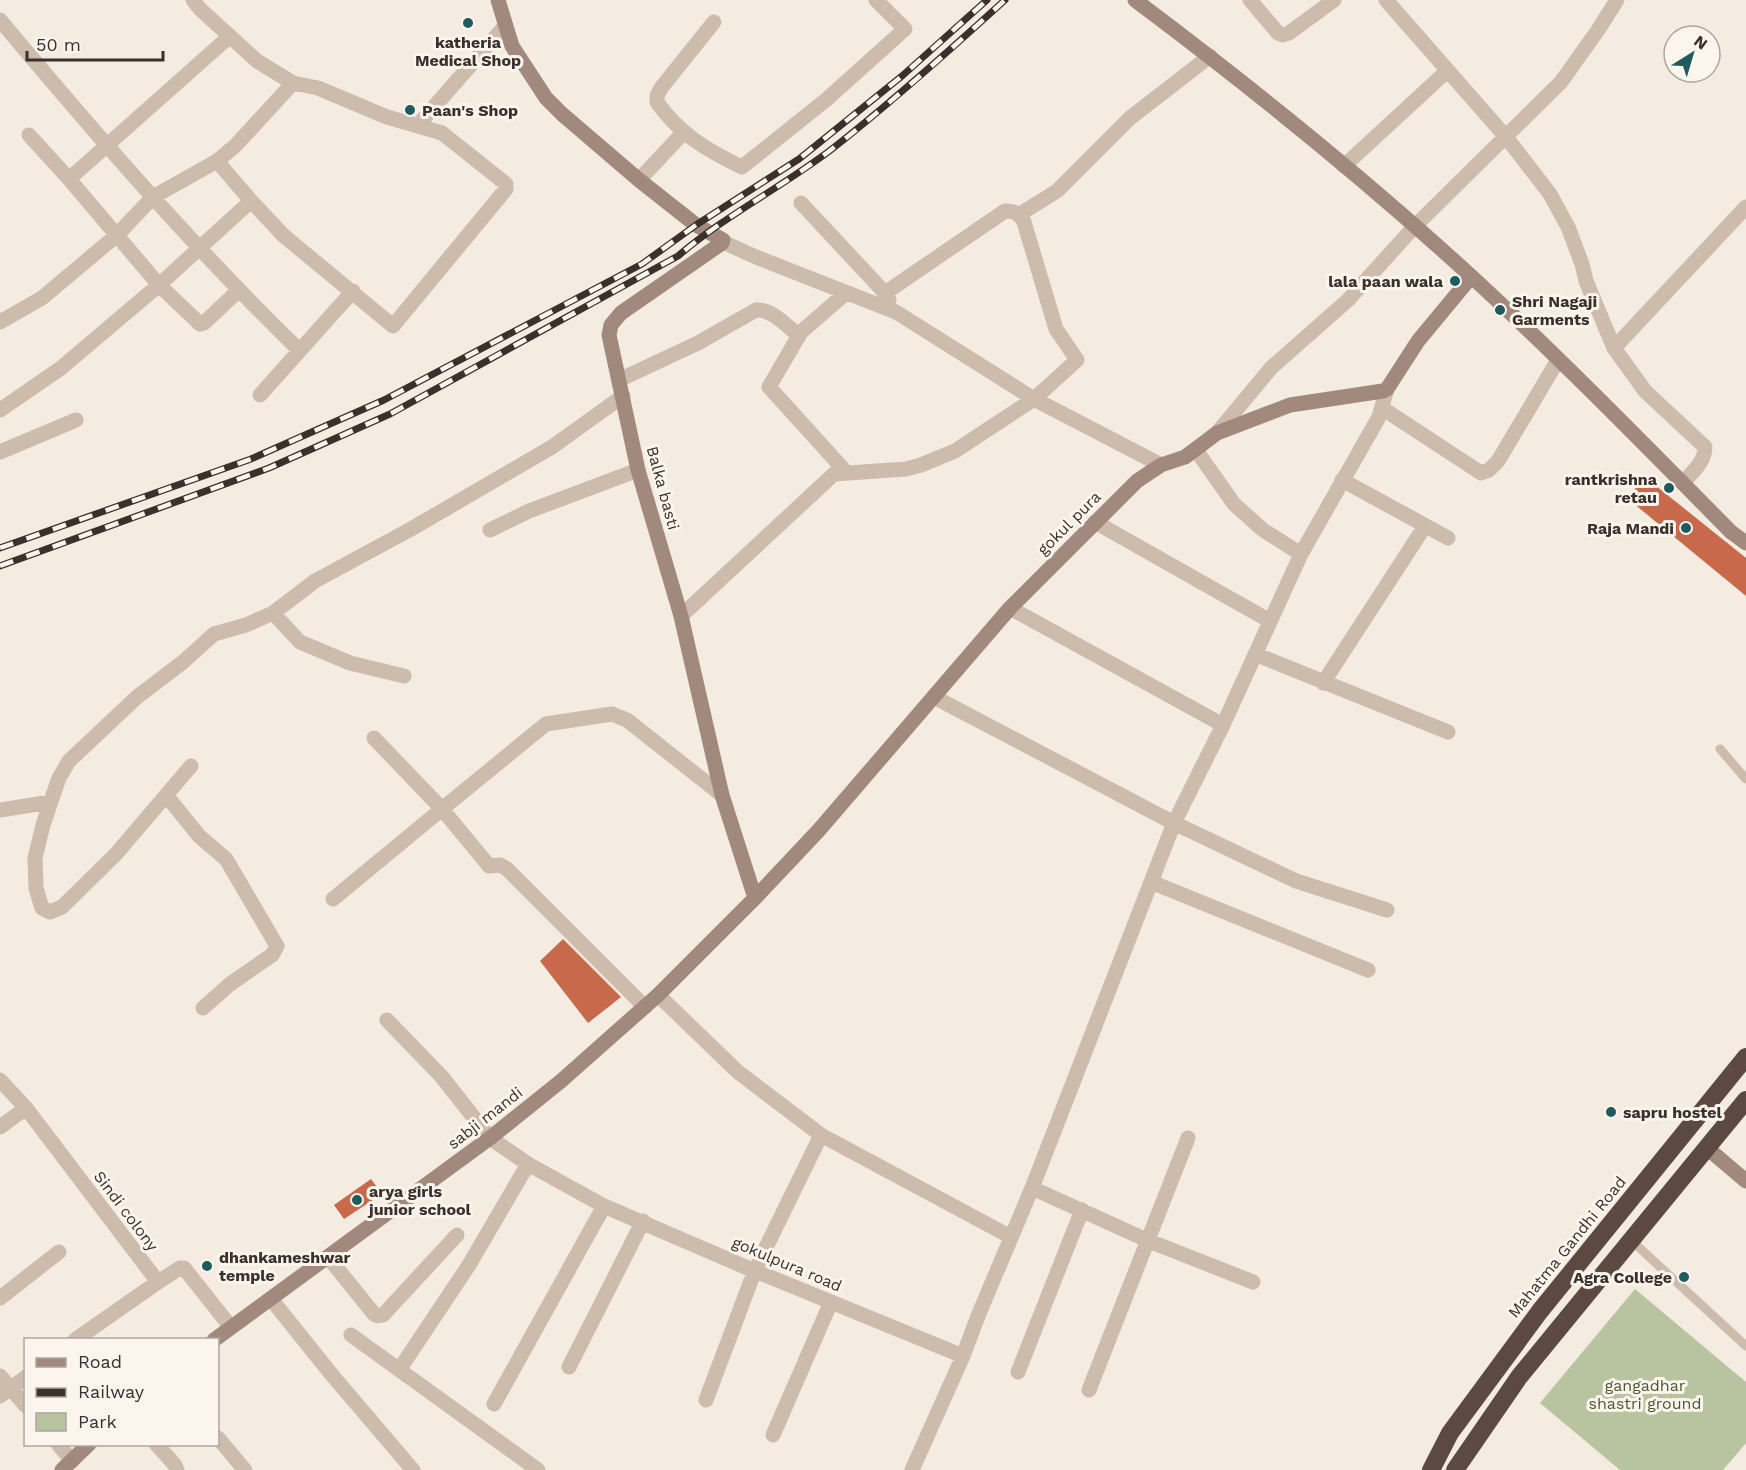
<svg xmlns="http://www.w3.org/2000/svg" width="1746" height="1470" font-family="'Work Sans',sans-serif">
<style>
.green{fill:#b8c4a0}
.building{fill:#c8694b}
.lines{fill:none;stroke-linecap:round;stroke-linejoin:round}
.lane{stroke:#cdbbac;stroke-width:9}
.street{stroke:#cdbbac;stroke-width:15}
.secondary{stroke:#a18a7d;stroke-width:15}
.highway{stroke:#5c4a42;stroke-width:18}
.rail-casing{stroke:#3b302b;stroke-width:7}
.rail{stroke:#fbf5ee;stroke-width:4.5;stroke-dasharray:14;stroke-linecap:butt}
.poi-dot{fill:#1f5a5e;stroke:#fbf5ee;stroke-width:2}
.labels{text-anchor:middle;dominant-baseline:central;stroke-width:6;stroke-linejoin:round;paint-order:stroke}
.poi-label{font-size:16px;font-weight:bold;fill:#3b302b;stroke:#fbf5ee;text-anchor:start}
.street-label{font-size:16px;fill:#3b302b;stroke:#fbf5ee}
.park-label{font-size:16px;fill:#4a5a2e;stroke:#fbf5ee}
</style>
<rect width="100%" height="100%" fill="#f4ebe1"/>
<path class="green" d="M1635 1289 1746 1382V1443L1723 1470H1620L1540 1403Z"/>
<path class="building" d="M1645 477 1746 558V596L1627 498Z
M563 939 621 997 588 1023 540 961Z
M371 1179 382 1194 344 1219 334 1205Z"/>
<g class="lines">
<path class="lane" d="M1720 749 1746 779
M1632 1241 1746 1346"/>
<path class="street" d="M1250 0 1278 33 1283 35 1289 33 1334 0
M1386 0 1506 137 1550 194 1568 227 1582 264 1586 281 1614 348 1645 391 1705 447C1705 462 1692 472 1683 483
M0 20C95 133 192 246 298 349
M714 22 661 88 657 96V102C679 134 708 151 742 167L827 99 905 29 876 0
M418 125 505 26
M29 135 69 179 159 285 200 324 204 323 238 291
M217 161 235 146 293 83
M1344 166 1447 71
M69 179 230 36
M639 180 683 133
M801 203 885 293 889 300
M1020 214 1057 191 1130 118 1210 56
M723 242 756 257 896 312 1034 399 1161 465
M0 322 42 298 117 235 153 197 217 161 251 201 284 236 393 326 506 189V184L442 133 387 117 318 88 293 83 257 61 200 9 193 0
M1614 348 1746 207
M619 380 698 343 756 310C772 309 787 326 799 336
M260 395 353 291
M1382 408 1481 473 1489 470 1498 461 1558 360
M0 410 61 368 159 285 251 201
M1217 433 1271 368 1348 300 1414 227 1561 82 1598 30 1617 0
M1196 450 1234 504 1263 530 1301 554
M0 452 76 420
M846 472 769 387 801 332 846 293
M1342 480 1448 538
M1095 522 1270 621
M490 530 529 511 638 470
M1010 608 1223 725
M273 613 300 642 350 663 404 676
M681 616 834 474 906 469 921 465 955 451 1034 399 1077 360 1056 329 1024 222C1019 213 1015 211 1005 211L885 293
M1255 654 1448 732
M1323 683 1425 526
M934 697 1174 823 1296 881 1387 910
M191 766 116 854 62 907 50 912 42 908 36 888 35 858 43 825 59 778 69 761 137 697 183 662 214 634 246 625 273 613 315 581 411 529 552 447 623 396
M166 795 199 836 226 859 277 946 272 955 230 984 203 1008
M0 810 50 802
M1151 882 1368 970
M333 899 442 809 374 738
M658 995 738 1072 821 1135 1011 1237
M645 1007 507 869 500 865 489 866 442 809 546 724 612 714 627 720 722 795
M387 1020 442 1077 490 1138 528 1164 604 1206 743 1266 963 1356
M0 1080 26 1108 158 1282 180 1268H184L230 1326
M0 1127 26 1108
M1032 1188 1149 1241 1253 1282
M328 1257 374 1314 378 1316 383 1315 457 1235
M0 1298 59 1252
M271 1299 332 1375 413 1470
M351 1335 538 1470
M75 1340 158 1282
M569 1367 643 1221
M399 1370 469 1265 528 1164
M1018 1372 1082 1210
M0 1376 26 1406
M1089 1390 1188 1138
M0 1396 26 1377
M706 1400 755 1270 821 1135
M494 1404 604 1206
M773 1435 831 1302
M218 1438 245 1470
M58 1444 72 1461
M156 1444 175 1465 177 1470
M912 1470 963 1356 978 1316 1032 1188 1174 823 1223 725 1301 554 1379 417 1387 389"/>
<path class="secondary" d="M498 0 512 46 546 98 562 114 639 180 696 225 723 240 722 243 621 313 611 325 609 335 638 470 681 616 722 795 755 898
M1135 0C1251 87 1365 179 1472 277 1561 359 1646 446 1731 532L1746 543
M1707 1148 1746 1181
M214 1340 490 1138 561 1081 658 995 755 898 819 830 1010 608 1137 481 1161 465 1185 457 1217 433 1290 405 1383 391 1387 389 1418 341 1471 277
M62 1470 89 1444"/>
<path class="highway" d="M1431 1470 1450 1433 1540 1311 1746 1057
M1455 1470 1519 1377 1746 1100"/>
<defs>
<path id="rail" d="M0 548 251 459 384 400 642 264 696 225 799 159 902 76 987 0
M0 566 269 468 390 414 678 256C726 215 782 187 832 149 892 102 949 51 1005 0"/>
</defs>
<use href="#rail" class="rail-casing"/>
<use href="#rail" class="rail"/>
</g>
<g class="poi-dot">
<circle cx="468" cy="23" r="6"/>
<circle cx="410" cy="110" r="6"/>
<circle cx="1455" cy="281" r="6"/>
<circle cx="1500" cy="310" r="6"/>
<circle cx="1669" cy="488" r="6"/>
<circle cx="1686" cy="528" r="6"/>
<circle cx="1611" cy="1112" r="6"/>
<circle cx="357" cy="1200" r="6"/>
<circle cx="207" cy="1266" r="6"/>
<circle cx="1684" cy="1277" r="6"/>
</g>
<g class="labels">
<g class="poi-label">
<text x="468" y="42" text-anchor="middle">katheria<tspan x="468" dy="18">Medical Shop</tspan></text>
<text x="422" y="110">Paan's Shop</text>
<text x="1443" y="281" text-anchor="end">lala paan wala</text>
<text x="1512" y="301">Shri Nagaji<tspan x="1512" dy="18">Garments</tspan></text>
<text x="1657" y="479" text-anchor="end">rantkrishna<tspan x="1657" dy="18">retau</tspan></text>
<text x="1674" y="528" text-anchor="end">Raja Mandi</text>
<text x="1623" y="1112">sapru hostel</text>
<text x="369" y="1191">arya girls<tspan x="369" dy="18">junior school</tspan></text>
<text x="219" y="1257">dhankameshwar<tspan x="219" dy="18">temple</tspan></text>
<text x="1672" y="1277" text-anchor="end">Agra College</text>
</g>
<g class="street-label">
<text transform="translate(663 488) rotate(75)">Balka basti</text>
<text transform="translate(1069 523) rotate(-45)">gokul pura</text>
<text transform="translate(485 1118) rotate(-38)">sabji mandi</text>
<text transform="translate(126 1211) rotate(53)">Sindi colony</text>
<text transform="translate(1567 1247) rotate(-51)">Mahatma Gandhi Road</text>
<text transform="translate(787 1264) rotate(23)">gokulpura road</text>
</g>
<g class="park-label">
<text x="1645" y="1385">gangadhar<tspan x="1645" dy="18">shastri ground</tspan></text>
</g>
</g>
<rect x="24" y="1338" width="195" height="108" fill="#fbf5ee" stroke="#aea6a0" stroke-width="1.5"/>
<rect x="36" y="1358" width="30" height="9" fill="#a18a7d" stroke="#aea6a0" stroke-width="1.5"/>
<text x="78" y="1368" font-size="18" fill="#3b302b">Road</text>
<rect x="36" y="1388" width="30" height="9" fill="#3b302b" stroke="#aea6a0" stroke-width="1.5"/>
<text x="78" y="1398" font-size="18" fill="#3b302b">Railway</text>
<rect x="36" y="1413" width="30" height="18" fill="#b8c4a0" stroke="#aea6a0" stroke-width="1.5"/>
<text x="78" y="1428" font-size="18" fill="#3b302b">Park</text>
<g transform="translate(1692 54) rotate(37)"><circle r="28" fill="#fbf5ee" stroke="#aea6a0" stroke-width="1.5"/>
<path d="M0-4.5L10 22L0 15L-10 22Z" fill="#1f5a5e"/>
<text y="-9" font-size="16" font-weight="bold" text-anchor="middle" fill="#3b302b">N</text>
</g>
<path d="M27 51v9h136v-9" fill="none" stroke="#3b302b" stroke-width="3"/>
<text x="36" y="51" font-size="18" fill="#3b302b" stroke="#fbf5ee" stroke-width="4.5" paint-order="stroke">50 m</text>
</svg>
